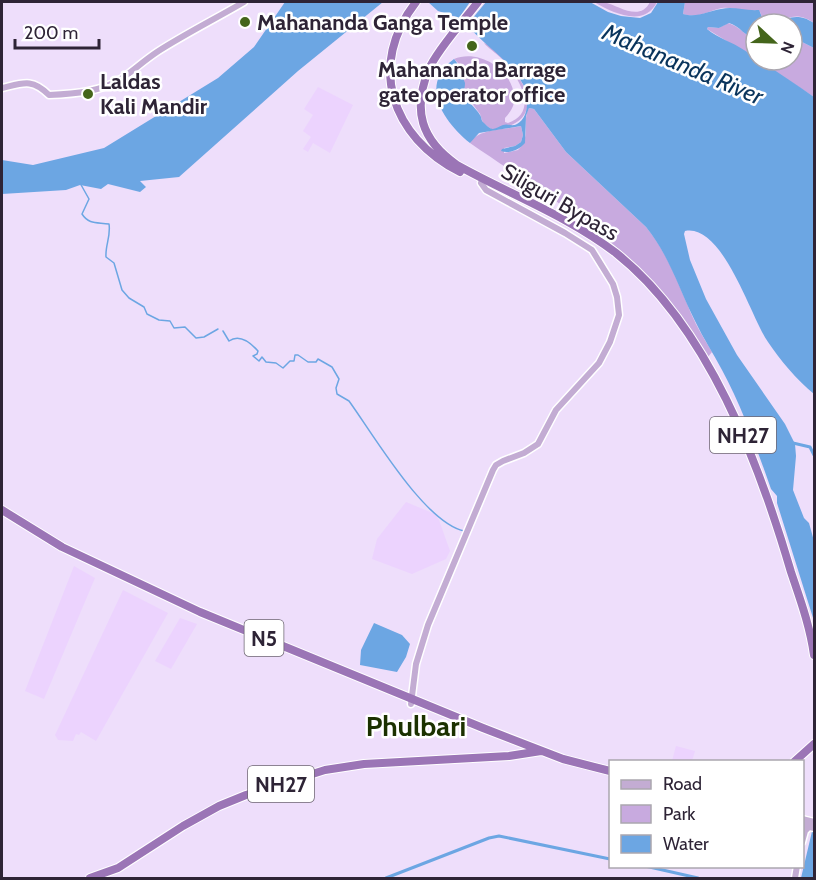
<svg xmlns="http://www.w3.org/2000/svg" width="816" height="880" font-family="Cabin,sans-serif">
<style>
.built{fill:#ecd3fe}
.green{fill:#c8aadf}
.water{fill:#6ca6e3}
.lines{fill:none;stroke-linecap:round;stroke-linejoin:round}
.stream{stroke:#6ca6e3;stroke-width:1.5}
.canal{stroke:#6ca6e3;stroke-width:3}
.major-casing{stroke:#fff;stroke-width:9}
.highway-casing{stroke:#fff;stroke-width:10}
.major{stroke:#c3acd3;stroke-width:6}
.highway{stroke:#9b75b6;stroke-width:8}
.poi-dot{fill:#44651b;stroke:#fff;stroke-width:2}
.labels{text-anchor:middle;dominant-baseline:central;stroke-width:5;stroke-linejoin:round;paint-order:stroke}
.shield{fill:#fff;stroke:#6d6672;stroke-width:1.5}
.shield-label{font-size:21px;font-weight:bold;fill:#2e2436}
.poi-label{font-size:22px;font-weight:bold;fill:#2e2436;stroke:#fff;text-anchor:start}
.street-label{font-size:22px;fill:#2e2436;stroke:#fff}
.water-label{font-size:24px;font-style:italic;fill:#09345c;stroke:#fff}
.district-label{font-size:28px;font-weight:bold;fill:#1b3100;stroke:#fff}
</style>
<rect width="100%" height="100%" fill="#eedefb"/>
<path class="built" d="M318 87 353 105 330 153 313 143 308 152 303 149 311 137 303 131 313 115 304 109Z
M406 502 435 514 439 520 450 551 446 559 412 574 372 559 377 539Z
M74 566 95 578 44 699 25 691Z
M123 590 168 613 96 741 81 732 79 735 76 734 73 741 58 740 55 735Z
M180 618 197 624 171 669 155 661Z
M676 746 695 751 692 761H672Z"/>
<path class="green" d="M594 2C597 2 601 1 604 2 619 6 640 22 650 2H657C644 28 613 13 594 2Z
M685 2H814V23C790 7 787 27 762 17L760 12C754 9 752 12 746 11 737 10 731 7 722 8 706 11 700 19 683 14Z
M728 23C739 26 745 36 756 39V59L707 29 708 27 719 28Z
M792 37 814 48V97L758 60H792Z
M484 43C493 46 499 54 505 61 513 70 523 81 526 92 534 118 512 129 491 129L483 123 480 114 465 94 460 65 454 59C480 48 517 72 514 102 513 109 509 113 505 118V122L508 123C541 112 517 74 501 58 496 53 488 48 484 43Z
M529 108 534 109 566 152 646 227C666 251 676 278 688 306 694 322 703 337 712 352L707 358C688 328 668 299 643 273 598 224 526 182 470 143 478 128 506 130 521 126L523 135 521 142 515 146 504 148V153L518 150C532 136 521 123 529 108Z"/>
<path class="water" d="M285 2H383L298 71 179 177 140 181 146 187 140 192 108 184 101 189 80 185 66 190 2 194V160L33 165 104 148 218 78 254 47Z
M428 2H470L459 18 438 11Z
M486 2H590L608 12 621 16 640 18 651 13 658 2H685L683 14C698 18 707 11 721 9 734 6 744 11 759 10L762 17C785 27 791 8 814 23V48L792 37V24H756V39C745 37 740 26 729 23L719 28 708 27 707 29C718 38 732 42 744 50 767 65 791 81 814 97V394C797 380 780 360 768 342 751 318 723 223 685 231L684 234 690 260 706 299 737 355 785 424 795 444 796 456 793 490 804 518 809 523 814 541V621L777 503V496L771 489C757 449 742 407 722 370 713 353 703 338 695 321 679 289 669 255 646 227L566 152 534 109 529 108 526 116 525 143C519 150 509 154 501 151L502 149 515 146 521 142 523 135 521 126 479 133 470 143C444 122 418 85 454 59 460 65 462 75 465 83 465 86 464 90 464 92 466 101 476 108 480 115 482 118 481 121 484 123 493 132 493 129 503 125 508 123 512 127 517 124 529 118 529 97 524 86 510 60 486 47 467 25Z
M374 623 402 635 410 644 406 657 397 672 360 665 361 650Z
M814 823V878H801Z"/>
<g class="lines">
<path class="stream" d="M80 183 89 199 82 214C89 225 98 222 109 224 111 236 105 246 106 257L114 263 122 290 129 298 144 307 147 314 159 320 170 321 174 328 185 327 196 338 204 337 218 329
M223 331 229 341C239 334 250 342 258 351L257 354 253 356 259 361 262 357 266 362 276 363 283 368 290 361H294L295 355H298L308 362H316L318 359 332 367 339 379 336 388 337 394 349 401C373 434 424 522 464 531"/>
<path class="canal" d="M793 443 810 447 814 455
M645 866 698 878
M386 878 489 838 499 836 610 859"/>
<defs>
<path id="major" d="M2 88C23 83 32 78 49 95 74 94 102 92 124 77 135 69 145 60 157 52 185 34 215 19 244 2
M411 704 416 664 428 625 493 470 496 465 503 461 524 453 538 444 556 410 599 363 610 342 619 315 617 297 613 284 592 250 565 233 486 190 481 183
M802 819 814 822
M802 825 814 828
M802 842 805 831 809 827
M795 878 797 866"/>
<path id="highway" d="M416 2C367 65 391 137 460 172
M478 2C465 19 437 50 429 69 412 110 421 140 457 165 509 194 568 216 616 253 708 326 759 463 791 572 800 599 810 626 814 655
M2 510 62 547 200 612 483 728 563 759 610 771
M794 762 814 744
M90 878 118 868 183 826 219 806 246 795 325 770 364 764 509 756 541 751"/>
</defs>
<use href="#major" class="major-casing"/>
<use href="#highway" class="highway-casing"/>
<use href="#major" class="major"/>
<use href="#highway" class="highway"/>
</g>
<g class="poi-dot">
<circle cx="245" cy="22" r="6"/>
<circle cx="472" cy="46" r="6"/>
<circle cx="88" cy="94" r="6"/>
</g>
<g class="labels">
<g class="shield">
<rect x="710" y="417" width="66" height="36" rx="4.5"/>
<rect x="244.5" y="620" width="39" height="36" rx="4.5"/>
<rect x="248" y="766" width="66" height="36" rx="4.5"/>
</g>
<g class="shield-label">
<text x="743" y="435">NH27</text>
<text x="264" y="638">N5</text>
<text x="281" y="784">NH27</text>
</g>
<g class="poi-label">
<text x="257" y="22">Mahananda Ganga Temple</text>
<text x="472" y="69" text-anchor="middle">Mahananda Barrage<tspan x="472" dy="25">gate operator office</tspan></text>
<text x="100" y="81">Laldas<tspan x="100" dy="25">Kali Mandir</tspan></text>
</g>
<g class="street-label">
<text transform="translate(560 202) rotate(30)">Siliguri Bypass</text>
</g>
<g class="water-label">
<text transform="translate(683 64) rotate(23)">Mahananda River</text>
</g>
<g class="district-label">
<text x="416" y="726">Phulbari</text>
</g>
</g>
<rect width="816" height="880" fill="none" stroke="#2e2436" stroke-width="6"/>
<rect x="609" y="760" width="195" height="108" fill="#ffffff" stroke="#aba7af" stroke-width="1.5"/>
<rect x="621" y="780" width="30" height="9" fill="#c3acd3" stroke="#aba7af" stroke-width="1.5"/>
<text x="663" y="790" font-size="18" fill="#2e2436">Road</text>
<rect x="621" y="805" width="30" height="18" fill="#c8aadf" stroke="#aba7af" stroke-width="1.5"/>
<text x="663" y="820" font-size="18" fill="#2e2436">Park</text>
<rect x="621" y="835" width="30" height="18" fill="#6ca6e3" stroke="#aba7af" stroke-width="1.5"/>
<text x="663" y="850" font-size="18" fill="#2e2436">Water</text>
<g transform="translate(774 42) rotate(112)"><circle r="28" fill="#ffffff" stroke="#aba7af" stroke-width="1.5"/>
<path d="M0-4.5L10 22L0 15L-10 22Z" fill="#44651b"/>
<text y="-9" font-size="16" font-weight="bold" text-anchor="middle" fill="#2e2436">N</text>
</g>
<path d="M15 39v9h84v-9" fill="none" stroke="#2e2436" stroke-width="3"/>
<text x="24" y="39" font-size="18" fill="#2e2436" stroke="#ffffff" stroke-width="4.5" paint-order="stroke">200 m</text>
</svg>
